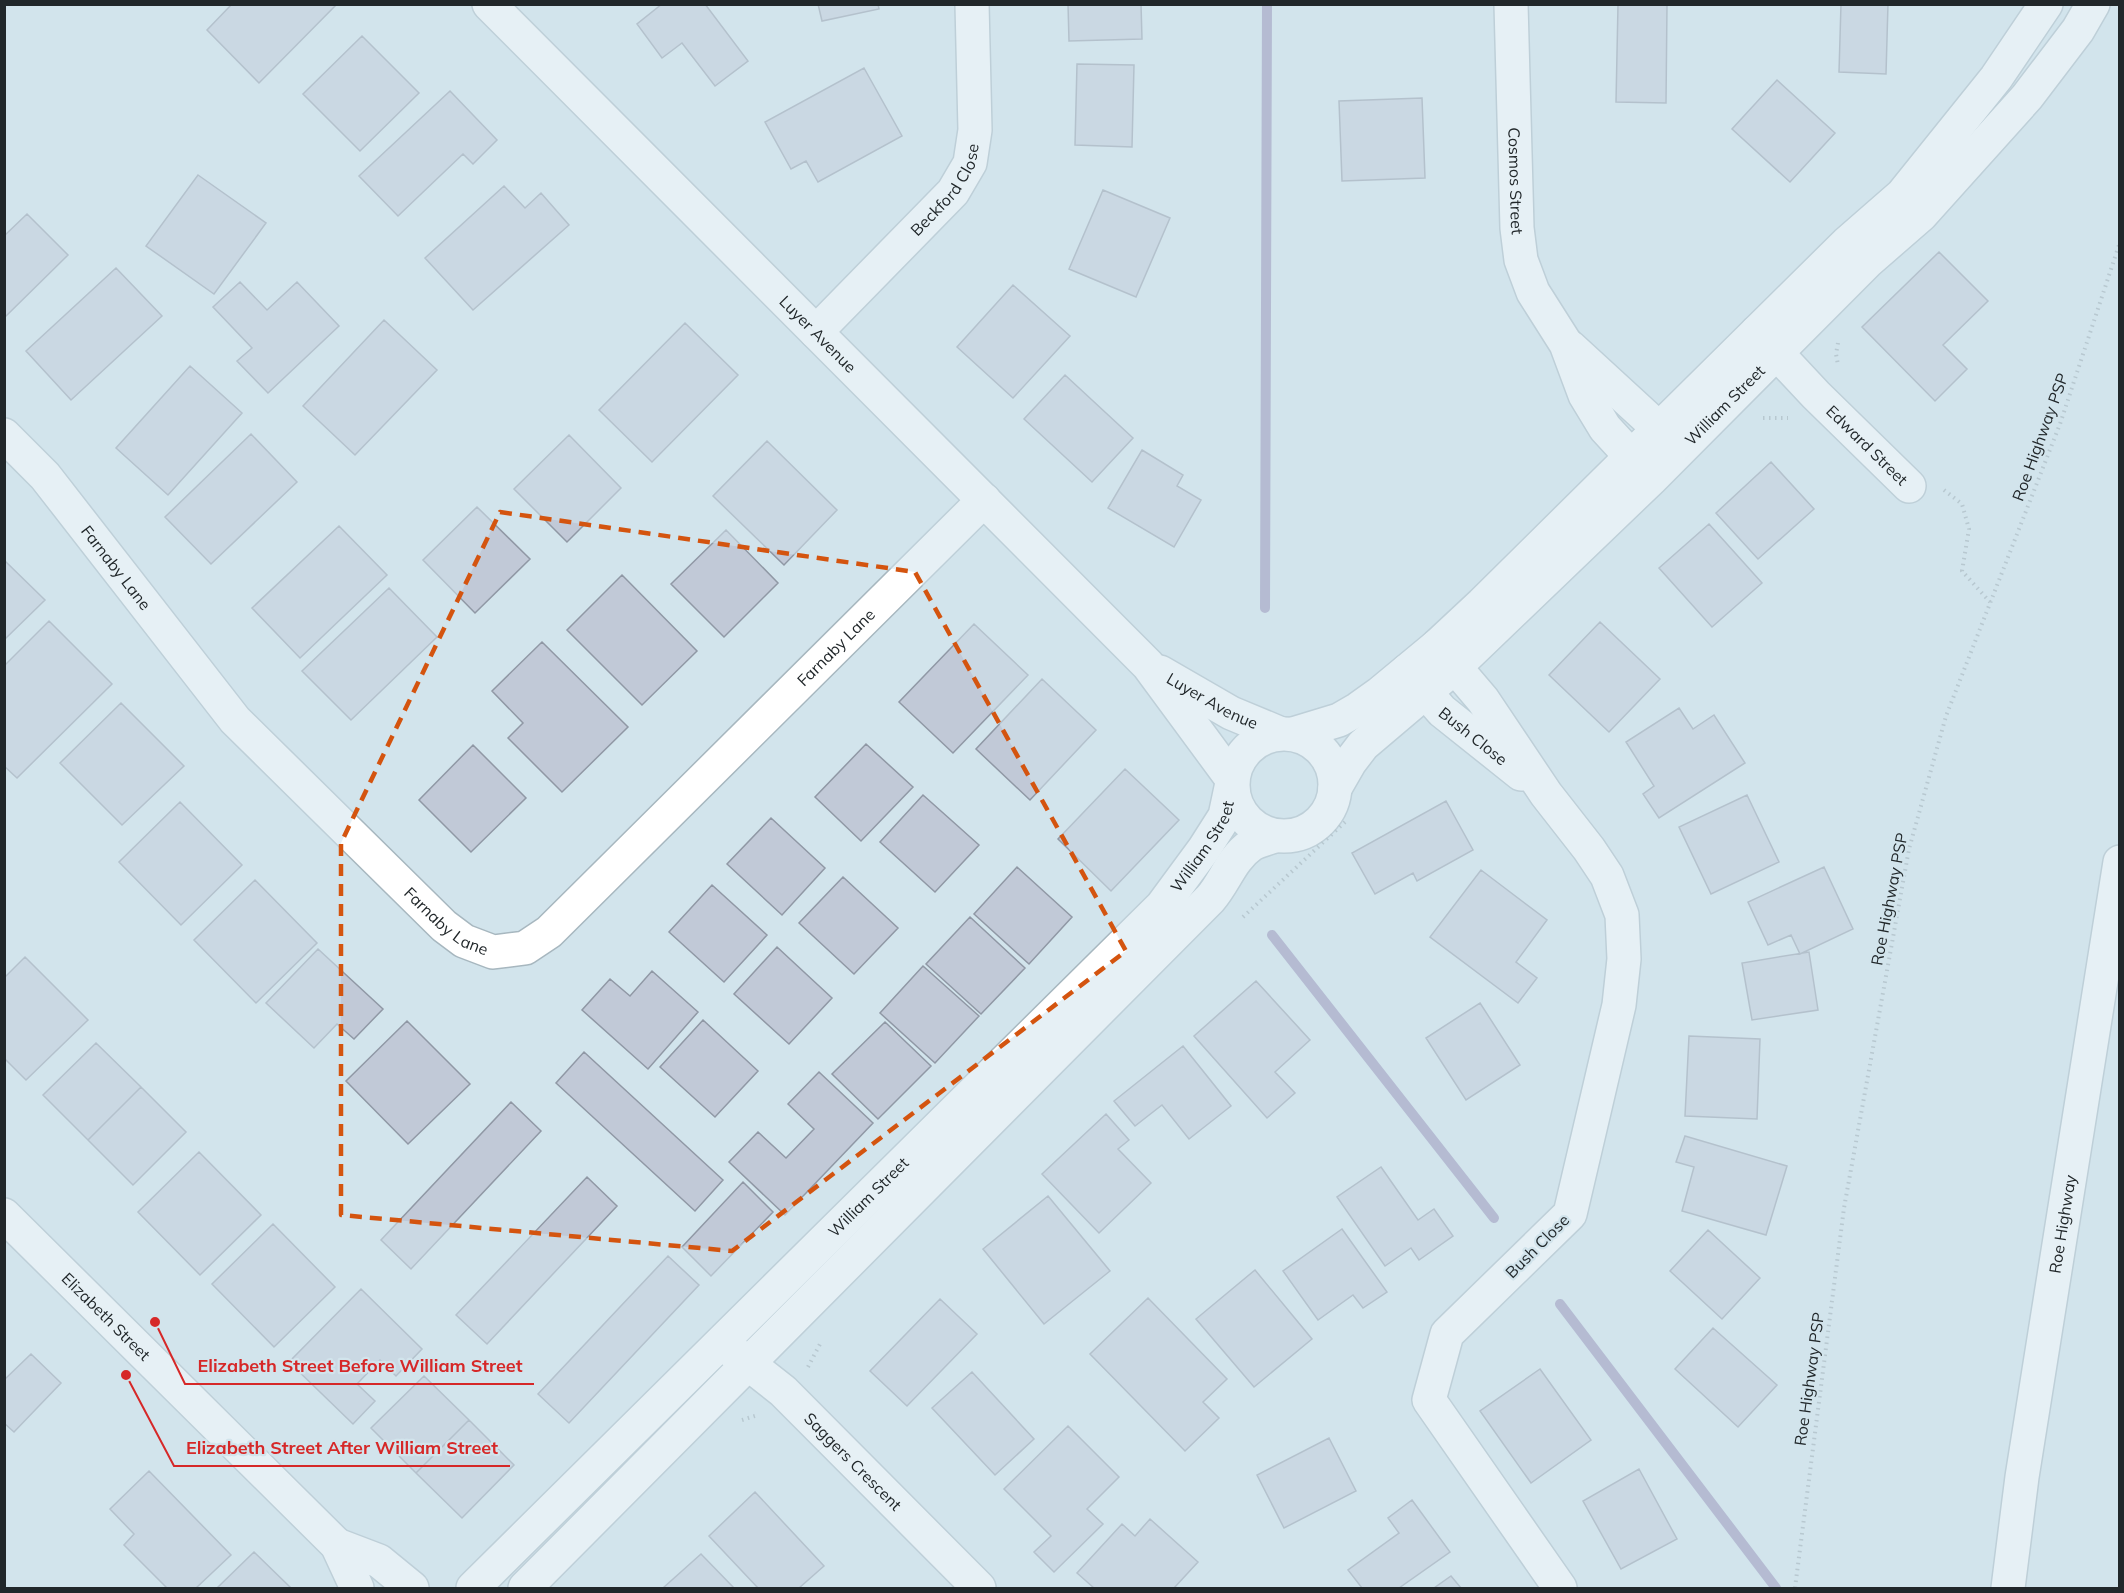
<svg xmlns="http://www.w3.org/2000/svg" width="2124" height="1593" font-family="Mulish,sans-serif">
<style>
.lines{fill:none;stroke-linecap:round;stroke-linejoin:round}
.stream{stroke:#928bb2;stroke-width:10}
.building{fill:#c1c9d7;stroke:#9098a5;stroke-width:1.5}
.minor-casing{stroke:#a7b7bf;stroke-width:36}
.major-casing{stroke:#a7b7bf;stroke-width:36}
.highway-casing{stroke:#a7b7bf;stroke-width:36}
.path{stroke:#99a7ad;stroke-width:4;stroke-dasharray:1.5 4.5;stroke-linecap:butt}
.minor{stroke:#fff;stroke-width:33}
.major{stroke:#fff;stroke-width:33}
.highway{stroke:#fff;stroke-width:33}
.marked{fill:none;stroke:#d4540f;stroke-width:4.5;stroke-dasharray:12 8;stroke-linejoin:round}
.labels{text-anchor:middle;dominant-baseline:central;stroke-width:4.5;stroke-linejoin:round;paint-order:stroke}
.street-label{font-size:16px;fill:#21272a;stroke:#d2e4ec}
.leader{fill:none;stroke:#d62828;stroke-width:2}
.callout-dot{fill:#d62828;stroke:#d2e4ec;stroke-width:2}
.callout-label{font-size:18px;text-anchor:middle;font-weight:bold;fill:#d62828;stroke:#d2e4ec;stroke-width:4.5;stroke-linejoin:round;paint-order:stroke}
</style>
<rect width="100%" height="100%" fill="#d2e4ec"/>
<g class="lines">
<path class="stream" d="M1265 608 1267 4
M1272 935 1494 1218
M1560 1304 1776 1588"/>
</g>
<path class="building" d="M232 4H337L259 83 207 30Z
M662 4H705L748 61 715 86 682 43 662 58 637 24Z
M818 4H878L879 9 822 21Z
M1068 4H1141L1142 39 1069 41Z
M1841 4H1888L1886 74 1839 72Z
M1618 5H1667L1666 103 1616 102Z
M362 36 419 93 360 151 303 94Z
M1077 64 1134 65 1132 147 1075 145Z
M864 68 902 136 818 182 806 161 791 169 765 122Z
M1777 80 1835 133 1790 182 1732 129Z
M450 91 497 140 473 164 463 154 398 216 359 176Z
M1422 98 1425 178 1342 181 1339 101Z
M198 175 266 223 214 294 146 246Z
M504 186 525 208 541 193 569 225 473 310 425 258Z
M1103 190 1170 218 1136 297 1069 269Z
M27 214 68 255 4 318V236Z
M1939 252 1988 301 1943 345 1967 369 1935 401 1862 327Z
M116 268 162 316 71 400 26 351Z
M240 282 267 310 297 282 339 326 268 393 237 361 252 348 213 307Z
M1013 285 1070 336 1013 398 957 347Z
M384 320 437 370 355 455 303 406Z
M685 323 738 375 652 462 599 410Z
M190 366 242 413 168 495 116 448Z
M1065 375 1133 438 1092 482 1024 419Z
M251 434 297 482 211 564 165 517Z
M569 435 621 488 567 542 514 489Z
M767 441 837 510 784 565 713 496Z
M1142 450 1183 475 1177 486 1201 500 1174 547 1108 508Z
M1771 462 1814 509 1758 559 1716 513Z
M477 507 530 559 475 613 423 560Z
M1709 524 1762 583 1712 627 1659 568Z
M339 526 387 575 300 658 252 608Z
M726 530 778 583 724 637 671 584Z
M4 560 45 600 4 640Z
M622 575 697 651 642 705 567 630Z
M389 588 437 637 351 720 302 671Z
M49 621 112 684 17 778 4 766V666Z
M1600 622 1660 679 1609 732 1549 675Z
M974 624 1028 675 953 753 899 702Z
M542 642 628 727 562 792 508 738 523 723 492 691Z
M1042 679 1096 730 1030 800 976 749Z
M121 703 184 766 122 825 60 763Z
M1679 708 1693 729 1714 715 1745 763 1659 818 1643 794 1654 786 1626 742Z
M866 744 913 787 861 841 815 797Z
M473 745 526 798 471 852 419 800Z
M1125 769 1179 820 1111 891 1058 839Z
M923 795 979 845 935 892 880 842Z
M1747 795 1779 862 1711 894 1679 827Z
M1446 801 1473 850 1417 881 1413 873 1375 894 1352 853Z
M180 802 242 865 181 925 119 862Z
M771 818 825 868 782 915 727 864Z
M1017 867 1072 917 1029 964 974 914Z
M1824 867 1853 929 1800 954 1791 935 1768 945 1748 902Z
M1481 870 1547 920 1516 962 1537 978 1518 1003 1430 937Z
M843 877 898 928 854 974 799 923Z
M255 880 317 943 256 1003 194 940Z
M712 885 767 935 724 982 669 932Z
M970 917 1025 968 981 1014 926 964Z
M777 947 832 998 789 1044 734 994Z
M318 949 383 1009 354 1039 337 1024 314 1048 266 1003Z
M1809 952 1818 1010 1752 1020 1742 963Z
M25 957 88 1020 26 1080 4 1058V978Z
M923 966 979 1016 935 1063 880 1013Z
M652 971 698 1012 648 1069 582 1010 610 979 630 996Z
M1256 981 1310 1040 1275 1072 1295 1093 1267 1118 1194 1036Z
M1480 1003 1520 1065 1466 1100 1426 1038Z
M703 1020 758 1071 715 1117 660 1067Z
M407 1021 470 1084 408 1144 346 1081Z
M885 1022 931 1066 878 1119 832 1074Z
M1689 1036 1760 1039 1757 1119 1685 1116Z
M96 1043 141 1087 88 1140 43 1095Z
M1183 1046 1231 1106 1189 1139 1162 1105 1135 1126 1114 1101Z
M584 1052 723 1180 695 1211 556 1083Z
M819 1072 873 1123 785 1215 729 1162 758 1132 786 1158 814 1129 788 1104Z
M141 1087 186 1132 133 1185 88 1140Z
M511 1102 541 1131 411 1269 381 1240Z
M1106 1114 1129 1140 1118 1149 1151 1183 1099 1233 1042 1174Z
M1685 1136 1787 1166 1766 1235 1682 1211 1694 1167 1676 1162Z
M199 1152 261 1215 200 1275 138 1212Z
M1381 1167 1418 1220 1434 1209 1453 1236 1419 1260 1411 1248 1385 1266 1337 1197Z
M587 1177 617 1206 487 1344 456 1315Z
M743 1182 773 1212 711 1276 682 1247Z
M1048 1196 1110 1271 1044 1324 983 1249Z
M273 1224 335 1287 274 1347 212 1284Z
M1342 1229 1387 1292 1363 1308 1353 1295 1318 1320 1283 1271Z
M1708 1230 1760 1278 1722 1319 1670 1271Z
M668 1256 699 1285 569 1423 538 1394Z
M1255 1270 1312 1339 1254 1387 1196 1319Z
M361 1289 422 1349 396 1376 380 1360 357 1384 375 1401 353 1424 289 1362Z
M1148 1298 1227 1379 1203 1402 1219 1418 1185 1451 1090 1354Z
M940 1299 977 1334 907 1406 870 1371Z
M1713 1328 1777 1385 1738 1427 1675 1369Z
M31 1354 61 1383 14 1432 4 1423V1380Z
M1540 1369 1591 1440 1531 1483 1480 1411Z
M972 1372 1034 1439 995 1475 932 1408Z
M424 1376 469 1420 416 1473 371 1428Z
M469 1420 514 1465 462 1518 416 1473Z
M1068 1426 1119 1477 1087 1509 1103 1524 1054 1572 1034 1552 1051 1536 1004 1489Z
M1329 1438 1356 1491 1284 1528 1257 1475Z
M1639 1469 1677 1539 1621 1569 1583 1501Z
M149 1471 231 1555 196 1588H167L124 1545 134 1534 110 1509Z
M755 1492 824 1566 799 1588H758L709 1536Z
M1412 1500 1450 1552 1399 1588H1362L1348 1570 1399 1533 1388 1518Z
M1150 1519 1198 1562 1174 1588H1094L1077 1573 1122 1524 1135 1536Z
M254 1552 291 1588H217Z
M701 1554 734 1588H663Z
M1451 1576 1461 1588H1434Z"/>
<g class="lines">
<defs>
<g id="minor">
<path id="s1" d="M489 4 1148 665 1232 779"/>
<path id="s2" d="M1511 4 1517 228 1521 260 1533 292 1566 344 1585 395 1605 428 1650 477"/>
<path id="s3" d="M816 332 953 192 970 163 975 130 972 4"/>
<path id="s4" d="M1757 332 1816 395 1909 486"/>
<path d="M1570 347 1680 448"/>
<path id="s5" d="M4 435 45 476 235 720 444 926 464 941 493 952 525 948 549 932 984 500"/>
<path d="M1437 646 1483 700 1546 794 1589 849 1607 876 1622 915 1624 959 1619 1005 1570 1214 1447 1334 1429 1400 1560 1588"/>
<path id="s6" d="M1407 671 1442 711 1521 774"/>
<path id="s7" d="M1160 672 1231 713 1279 733"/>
<path id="s8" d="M4 1215 337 1545 357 1588"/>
<path id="s9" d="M722 1343 783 1391 979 1588"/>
<path d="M337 1545 379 1561 412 1588"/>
</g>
<g id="major">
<circle cx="1284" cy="785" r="51"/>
<path d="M1293 734 1339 720 1358 709 1379 694 1437 646 1482 604 1847 243 1902 195 1996 78 2046 4"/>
<path id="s10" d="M1335 788 1350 762 1363 745 1455 667 1651 479 1867 262 1921 215 2027 97 2078 30 2093 4"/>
<path id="s11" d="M473 1588 1162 906 1204 849 1225 816 1232 783"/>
<path d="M525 1588 1210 899C1225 882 1231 859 1251 845 1257 841 1267 839 1274 836"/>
</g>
<g id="highway">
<path id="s12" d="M2008 1588 2022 1477 2120 862"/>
</g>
</defs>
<use href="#minor" class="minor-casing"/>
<use href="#major" class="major-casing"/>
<use href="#highway" class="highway-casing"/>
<path class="path" d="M1838 343 1836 354 1838 365
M1763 418H1788
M1944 490 1962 504 1969 529 1962 571 1990 602
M1243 917 1345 822
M808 1367 820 1344
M742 1420 758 1415
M1795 1588 1844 1208 1909 849 1946 716 2060 424 2120 242"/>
<use href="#minor" class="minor"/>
<use href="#major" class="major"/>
<use href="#highway" class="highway"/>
</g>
<path d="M0 0H2124V1593H0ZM500 512 915 572 1126 951 732 1251 341 1215V843Z" fill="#d2e4ec" fill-opacity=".55" fill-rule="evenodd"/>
<path class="marked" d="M500 512 915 572 1126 951 732 1251 341 1215V843Z"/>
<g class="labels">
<g class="street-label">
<text stroke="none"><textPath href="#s2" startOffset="177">Cosmos Street</textPath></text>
<text stroke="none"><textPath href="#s3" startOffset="194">Beckford Close</textPath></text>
<text stroke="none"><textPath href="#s1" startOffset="466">Luyer Avenue</textPath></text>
<text stroke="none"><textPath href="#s10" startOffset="548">William Street</textPath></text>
<text transform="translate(2040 437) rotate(-70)">Roe Highway PSP</text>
<text stroke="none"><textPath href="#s4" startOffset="158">Edward Street</textPath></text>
<text stroke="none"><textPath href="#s5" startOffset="174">Farnaby Lane</textPath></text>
<text stroke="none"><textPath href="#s5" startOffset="1182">Farnaby Lane</textPath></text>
<text stroke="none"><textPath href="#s7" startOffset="60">Luyer Avenue</textPath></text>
<text stroke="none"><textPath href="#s6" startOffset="93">Bush Close</textPath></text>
<text stroke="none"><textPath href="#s11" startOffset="1042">William Street</textPath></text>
<text transform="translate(1889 899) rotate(-79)">Roe Highway PSP</text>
<text stroke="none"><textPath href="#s5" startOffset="660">Farnaby Lane</textPath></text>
<text stroke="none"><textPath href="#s11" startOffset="556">William Street</textPath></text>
<text stroke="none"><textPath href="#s12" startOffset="368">Roe Highway</textPath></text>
<text transform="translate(1537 1246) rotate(-45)">Bush Close</text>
<text stroke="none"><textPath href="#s8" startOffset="144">Elizabeth Street</textPath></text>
<text transform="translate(1809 1379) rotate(-82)">Roe Highway PSP</text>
<text stroke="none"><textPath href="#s9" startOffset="177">Saggers Crescent</textPath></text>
</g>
</g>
<path class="leader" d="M155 1322L185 1384H534M126 1375L174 1466H510"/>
<g class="callout-dot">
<circle cx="155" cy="1322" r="6"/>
<circle cx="126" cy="1375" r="6"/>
</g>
<g class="callout-label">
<text x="360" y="1372">Elizabeth Street Before William Street</text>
<text x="342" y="1454">Elizabeth Street After William Street</text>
</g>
<rect width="2124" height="1593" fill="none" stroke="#21272a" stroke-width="12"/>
</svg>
